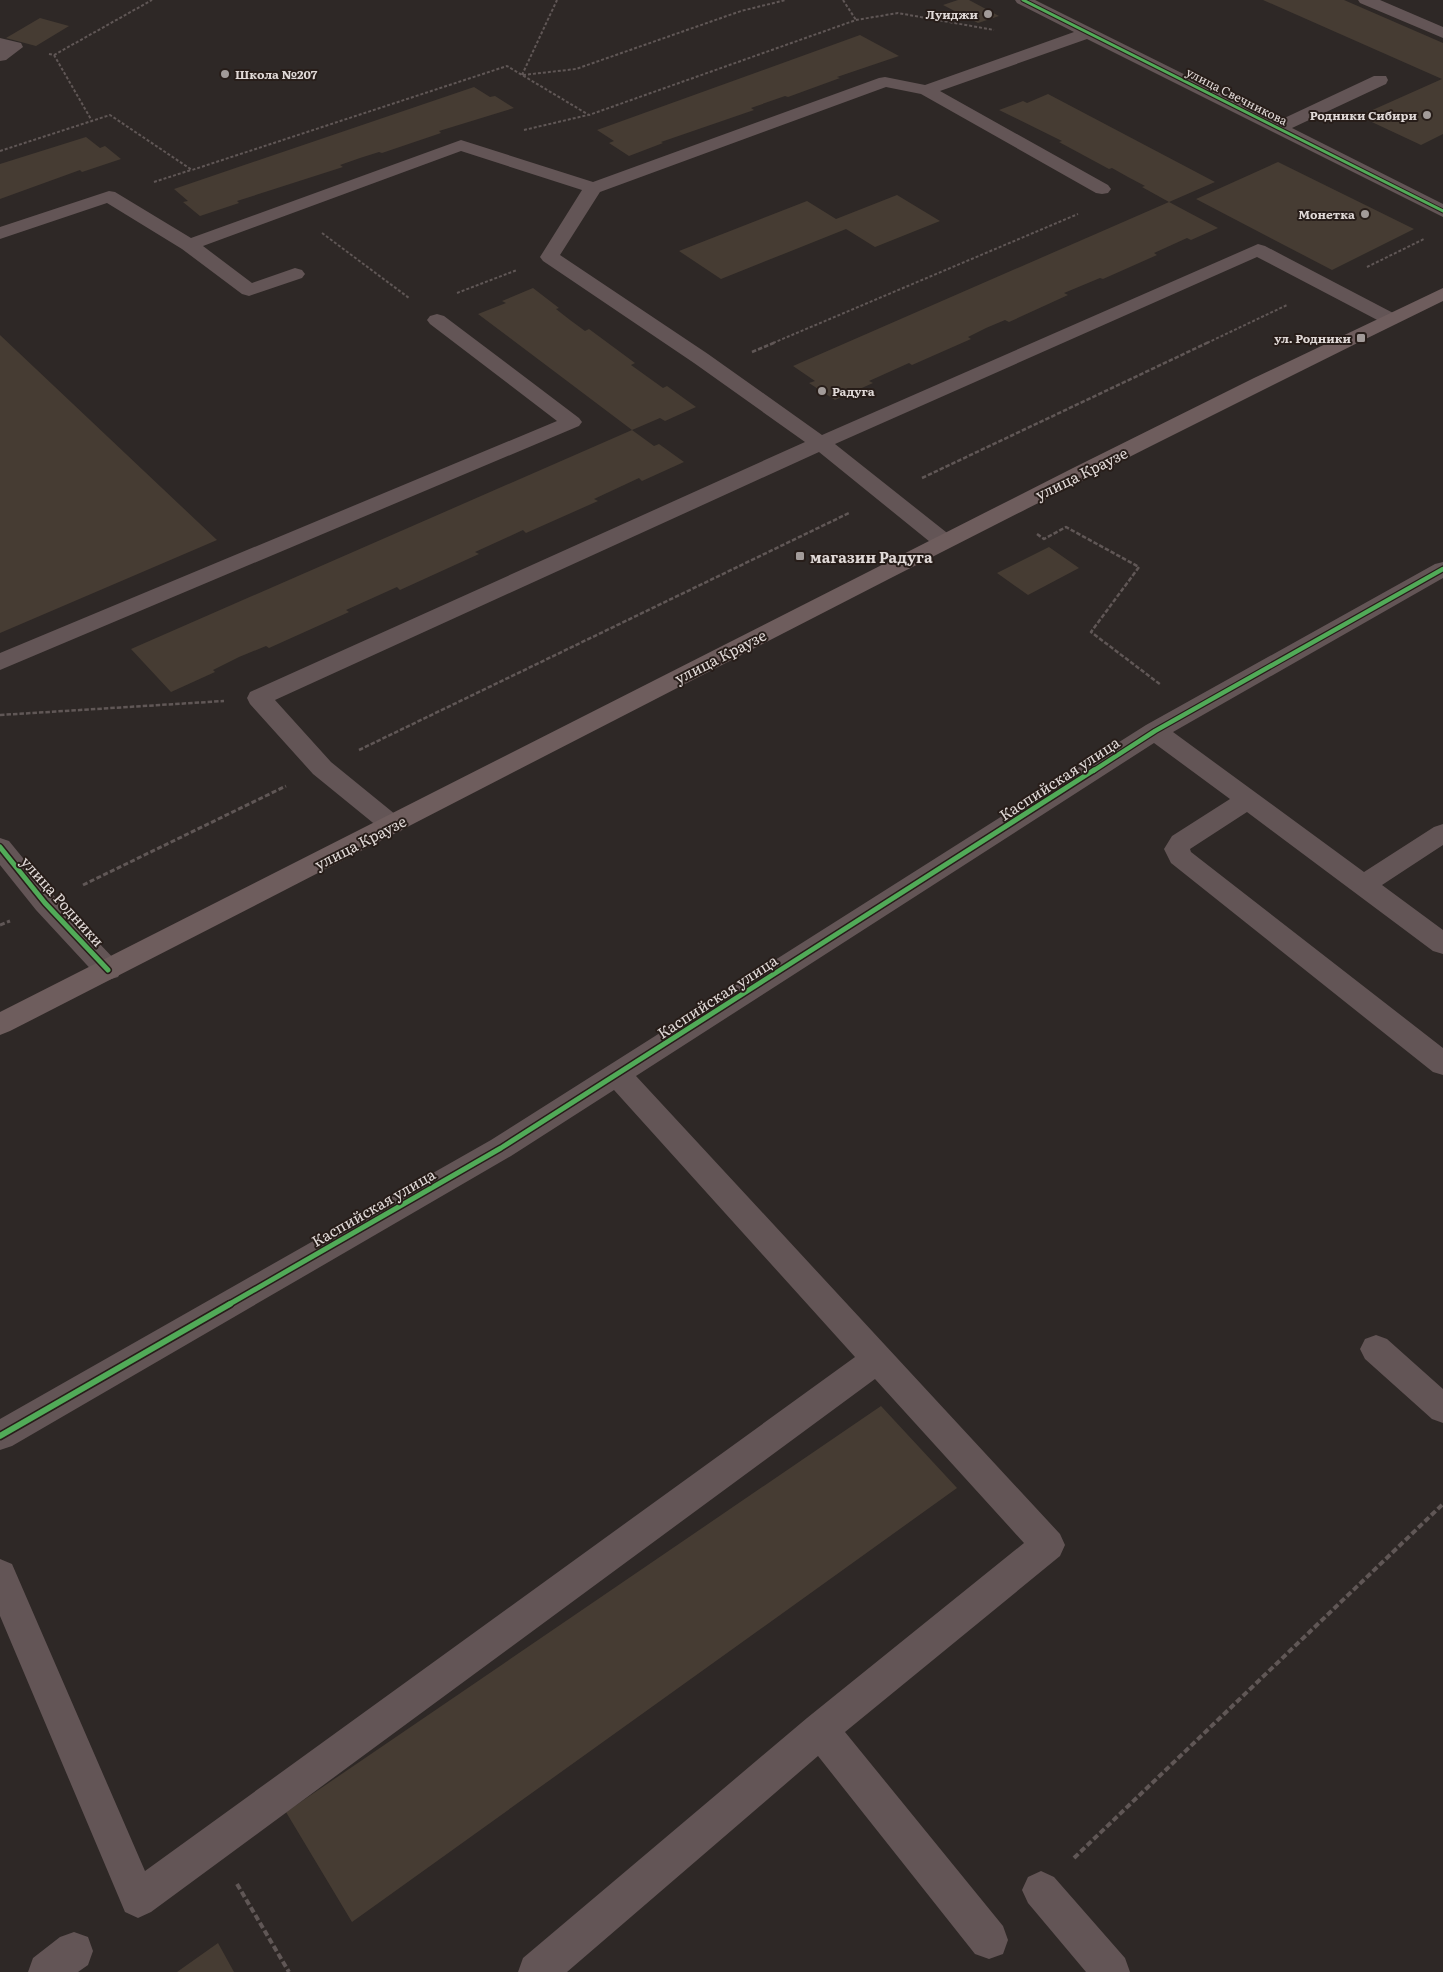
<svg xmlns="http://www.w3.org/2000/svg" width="1443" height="1972" font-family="Literata,serif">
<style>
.building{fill:#463c33}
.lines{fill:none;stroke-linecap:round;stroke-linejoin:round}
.path-far3{stroke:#605756;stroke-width:2;stroke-dasharray:3 2;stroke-linecap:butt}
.path-far2{stroke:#605756;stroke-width:2.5;stroke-dasharray:4.5 2;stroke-linecap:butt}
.path-far1{stroke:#605756;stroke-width:3;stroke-dasharray:5 2.5;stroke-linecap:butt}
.path{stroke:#605756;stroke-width:4;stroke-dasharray:6 3;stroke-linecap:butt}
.minor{fill:#635556;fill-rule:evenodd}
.major{fill:#6e5d5d;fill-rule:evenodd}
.cycleway-far3-casing{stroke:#271d19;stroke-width:5}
.cycleway-far2-casing{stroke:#271d19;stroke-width:7}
.cycleway-far1-casing{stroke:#271d19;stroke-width:8}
.cycleway-casing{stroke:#271d19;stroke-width:9}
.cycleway-far3{stroke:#51ab58;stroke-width:3}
.cycleway-far2{stroke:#51ab58;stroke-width:4.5}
.cycleway-far1{stroke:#51ab58;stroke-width:5}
.cycleway{stroke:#51ab58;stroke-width:6}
.poi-dot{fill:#a29b99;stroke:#271d19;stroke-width:2}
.labels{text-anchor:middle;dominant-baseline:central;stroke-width:4;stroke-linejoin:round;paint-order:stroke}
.far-poi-label{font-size:12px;font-weight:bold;fill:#e0d9d7;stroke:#271d19;text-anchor:end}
.far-street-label{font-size:12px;fill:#e0d9d7;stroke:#271d19}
.street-label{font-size:15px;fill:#e0d9d7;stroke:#271d19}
.poi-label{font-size:15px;font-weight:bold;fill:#e0d9d7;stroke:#271d19;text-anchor:start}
</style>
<rect width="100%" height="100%" fill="#2e2826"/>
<path class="building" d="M958 0H969L999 16 978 23 943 5Z
M1263 0H1344L1443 43V134L1421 145 1359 116 1442 79Z
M40 18 69 26 36 46 6 38Z
M860 35 899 56 837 77 840 78 788 97 785 96 751 108 754 110 661 142 663 143 629 156 609 143 614 141 597 130Z
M474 87 490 97 495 96 514 108 439 131 441 133 382 153 379 152 360 158 340 165 343 167 237 201 239 203 200 216 183 202 188 201 174 189Z
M1048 94 1215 182 1169 202 1142 187 1145 186 1128 177 1112 168 1109 169 1059 142 1062 141 999 110 1023 101 1027 103Z
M86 137 100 148 105 146 121 159 82 172 80 170 0 199V164Z
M1278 162 1414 229 1332 270 1196 199Z
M897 195 940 221 875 247 846 229 721 279 679 251 807 201 836 219Z
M1169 202 1218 228 1191 240 1187 238 1154 253 1157 255 1103 279 1100 278 1064 293 1068 295 1009 322 1005 320 986 328 968 337 971 339 912 365 909 363 869 381 873 383 835 400 809 383 815 381 793 366Z
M533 288 559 308 556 309 570 320 585 331 589 329 635 363 631 365 663 388 667 386 696 407 665 421 660 418 632 430 478 314 506 303 502 301Z
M0 335 217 540 0 633Z
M632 430 654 446 659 444 684 462 642 481 639 478 594 499 598 501 526 533 523 530 475 552 479 554 400 590 397 587 346 610 349 612 269 648 266 646 239 657 213 670 215 672 171 692 131 649Z
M1049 547 1079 568 1028 595 997 573Z
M881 1406 957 1488 352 1922 286 1812Z
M218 1943 234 1972H177Z"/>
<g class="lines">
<path class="path-far3" d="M843 0 856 20
M49 54 54 55 92 121
M54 55 152 0
M522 75 557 0
M523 75 576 69 741 11 786 0
M524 130 588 115
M0 151 110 115 192 170 507 66 589 115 856 20 898 13 994 30
M154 182 191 170
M322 233 409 298
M1367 267 1424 239
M457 293 517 270
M773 343 1078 214
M1207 343 1287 305"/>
<path class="path-far2" d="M752 352 776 342
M922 478 1209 342
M1037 534 1044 539 1066 527 1139 567 1091 632 1161 685
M0 715 224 701
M359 750 849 513"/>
<path class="path-far1" d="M83 885 286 786
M0 925 10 921"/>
<path class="path" d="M1074 1858 1443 1504
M237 1884 289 1972"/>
<path class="minor" d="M1015 0H1035L1278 121 1374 76H1386L1388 80 1386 84 1292 128 1443 204V217L1087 39 940 91 1108 185 1111 189 1108 193 1102 194 1096 193 921 94 886 87 600 192 560 255 708 354 822 435 1258 244 1265 246 1397 315 1400 319 1397 323 1390 325 1383 323 1257 257 835 444 951 536 954 541 951 546 943 548 935 546 819 452 275 700 331 762 401 819 405 825 401 831 392 834 383 831 313 774 250 704 247 698 250 692 805 442 694 363 543 261 540 257 582 190 461 151 203 246 252 283 295 268 302 270 305 274 302 278 249 296 242 294 182 249 107 203 0 239V227L109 191 115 192 191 238 461 140 593 182 879 78 885 77 925 85 1074 32 1017 3Z
M1358 0H1380L1443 27V38L1360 3Z
M0 38 21 43 23 47 6 60 0 61Z
M437 314 444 316 579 418 582 422 579 426 0 670V653L557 421 430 324 427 320 430 316Z
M1443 562V578L1173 732 1364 872 1434 827 1443 824V845L1382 885 1443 930V954L1433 951 1247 812 1190 849 1191 852 1443 1048V1075L1433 1072 1171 863 1164 849 1172 836 1230 799 1154 743 636 1076 1060 1534 1065 1545 1060 1556 845 1732 1003 1926 1008 1940 1003 1954 989 1959 975 1954 818 1756 567 1972H518L523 1958 807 1718 1024 1543 875 1379 151 1912 138 1918 125 1912 0 1616V1559L12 1564 145 1871 855 1357 614 1090 511 1156 12 1446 0 1450V1419L491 1140 1146 725 1435 564Z
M0 838 9 841 54 896 118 963 122 970 118 977 108 980 98 977 36 910 0 865Z
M1376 1335 1387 1339 1443 1389V1423L1432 1419 1365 1359 1360 1349 1365 1339Z
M1041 1871 1054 1877 1125 1958 1130 1972H1086L1028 1903 1022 1890 1028 1877Z
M74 1932 88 1937 93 1951 88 1965 78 1972H28L33 1958 60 1937Z"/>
<path class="major" d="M1443 288V301C961 537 487 788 10 1031L0 1035V1012L1073 468 1254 378Z"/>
<defs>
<path id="cycleway-far3" d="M1023 0 1443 211"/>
<path id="cycleway-far2" d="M1093 771 1155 731 1443 569"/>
<path id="cycleway-far1" d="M0 847 45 903 108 970
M228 1305 501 1148 1094 770"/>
<path id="cycleway" d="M0 1436 230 1304"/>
</defs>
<use href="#cycleway-far3" class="cycleway-far3-casing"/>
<use href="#cycleway-far2" class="cycleway-far2-casing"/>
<use href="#cycleway-far1" class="cycleway-far1-casing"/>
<use href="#cycleway" class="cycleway-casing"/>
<use href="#cycleway-far3" class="cycleway-far3"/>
<use href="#cycleway-far2" class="cycleway-far2"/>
<use href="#cycleway-far1" class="cycleway-far1"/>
<use href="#cycleway" class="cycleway"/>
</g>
<g class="poi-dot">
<circle cx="988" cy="14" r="5"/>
<circle cx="225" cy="74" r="5"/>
<circle cx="1427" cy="115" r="5"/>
<circle cx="1365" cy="214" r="5"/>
<rect x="1356" y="333" width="10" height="10" rx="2.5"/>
<circle cx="822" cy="391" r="5"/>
<rect x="795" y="551" width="10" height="10" rx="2.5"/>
</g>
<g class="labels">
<g class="far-poi-label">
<text x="978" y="14">Луиджи</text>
<text x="235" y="74" text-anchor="start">Школа №207</text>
<text x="1417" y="115">Родники Сибири</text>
<text x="1355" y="214">Монетка</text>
<text x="1351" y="338">ул. Родники</text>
<text x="832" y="391" text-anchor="start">Радуга</text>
</g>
<g class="far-street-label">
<text transform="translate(1237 96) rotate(27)">улица Свечникова</text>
</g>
<g class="street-label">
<text transform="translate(1081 473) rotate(-26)">улица Краузе</text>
<text transform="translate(720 656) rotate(-27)">улица Краузе</text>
<text transform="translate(1059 778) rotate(-33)">Каспийская улица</text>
<text transform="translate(360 842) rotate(-27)">улица Краузе</text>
<text transform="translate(63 901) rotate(48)">улица Родники</text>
<text transform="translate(717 996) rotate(-33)">Каспийская улица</text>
<text transform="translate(373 1207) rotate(-30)">Каспийская улица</text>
</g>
<g class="poi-label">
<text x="810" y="556">магазин Радуга</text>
</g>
</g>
</svg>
